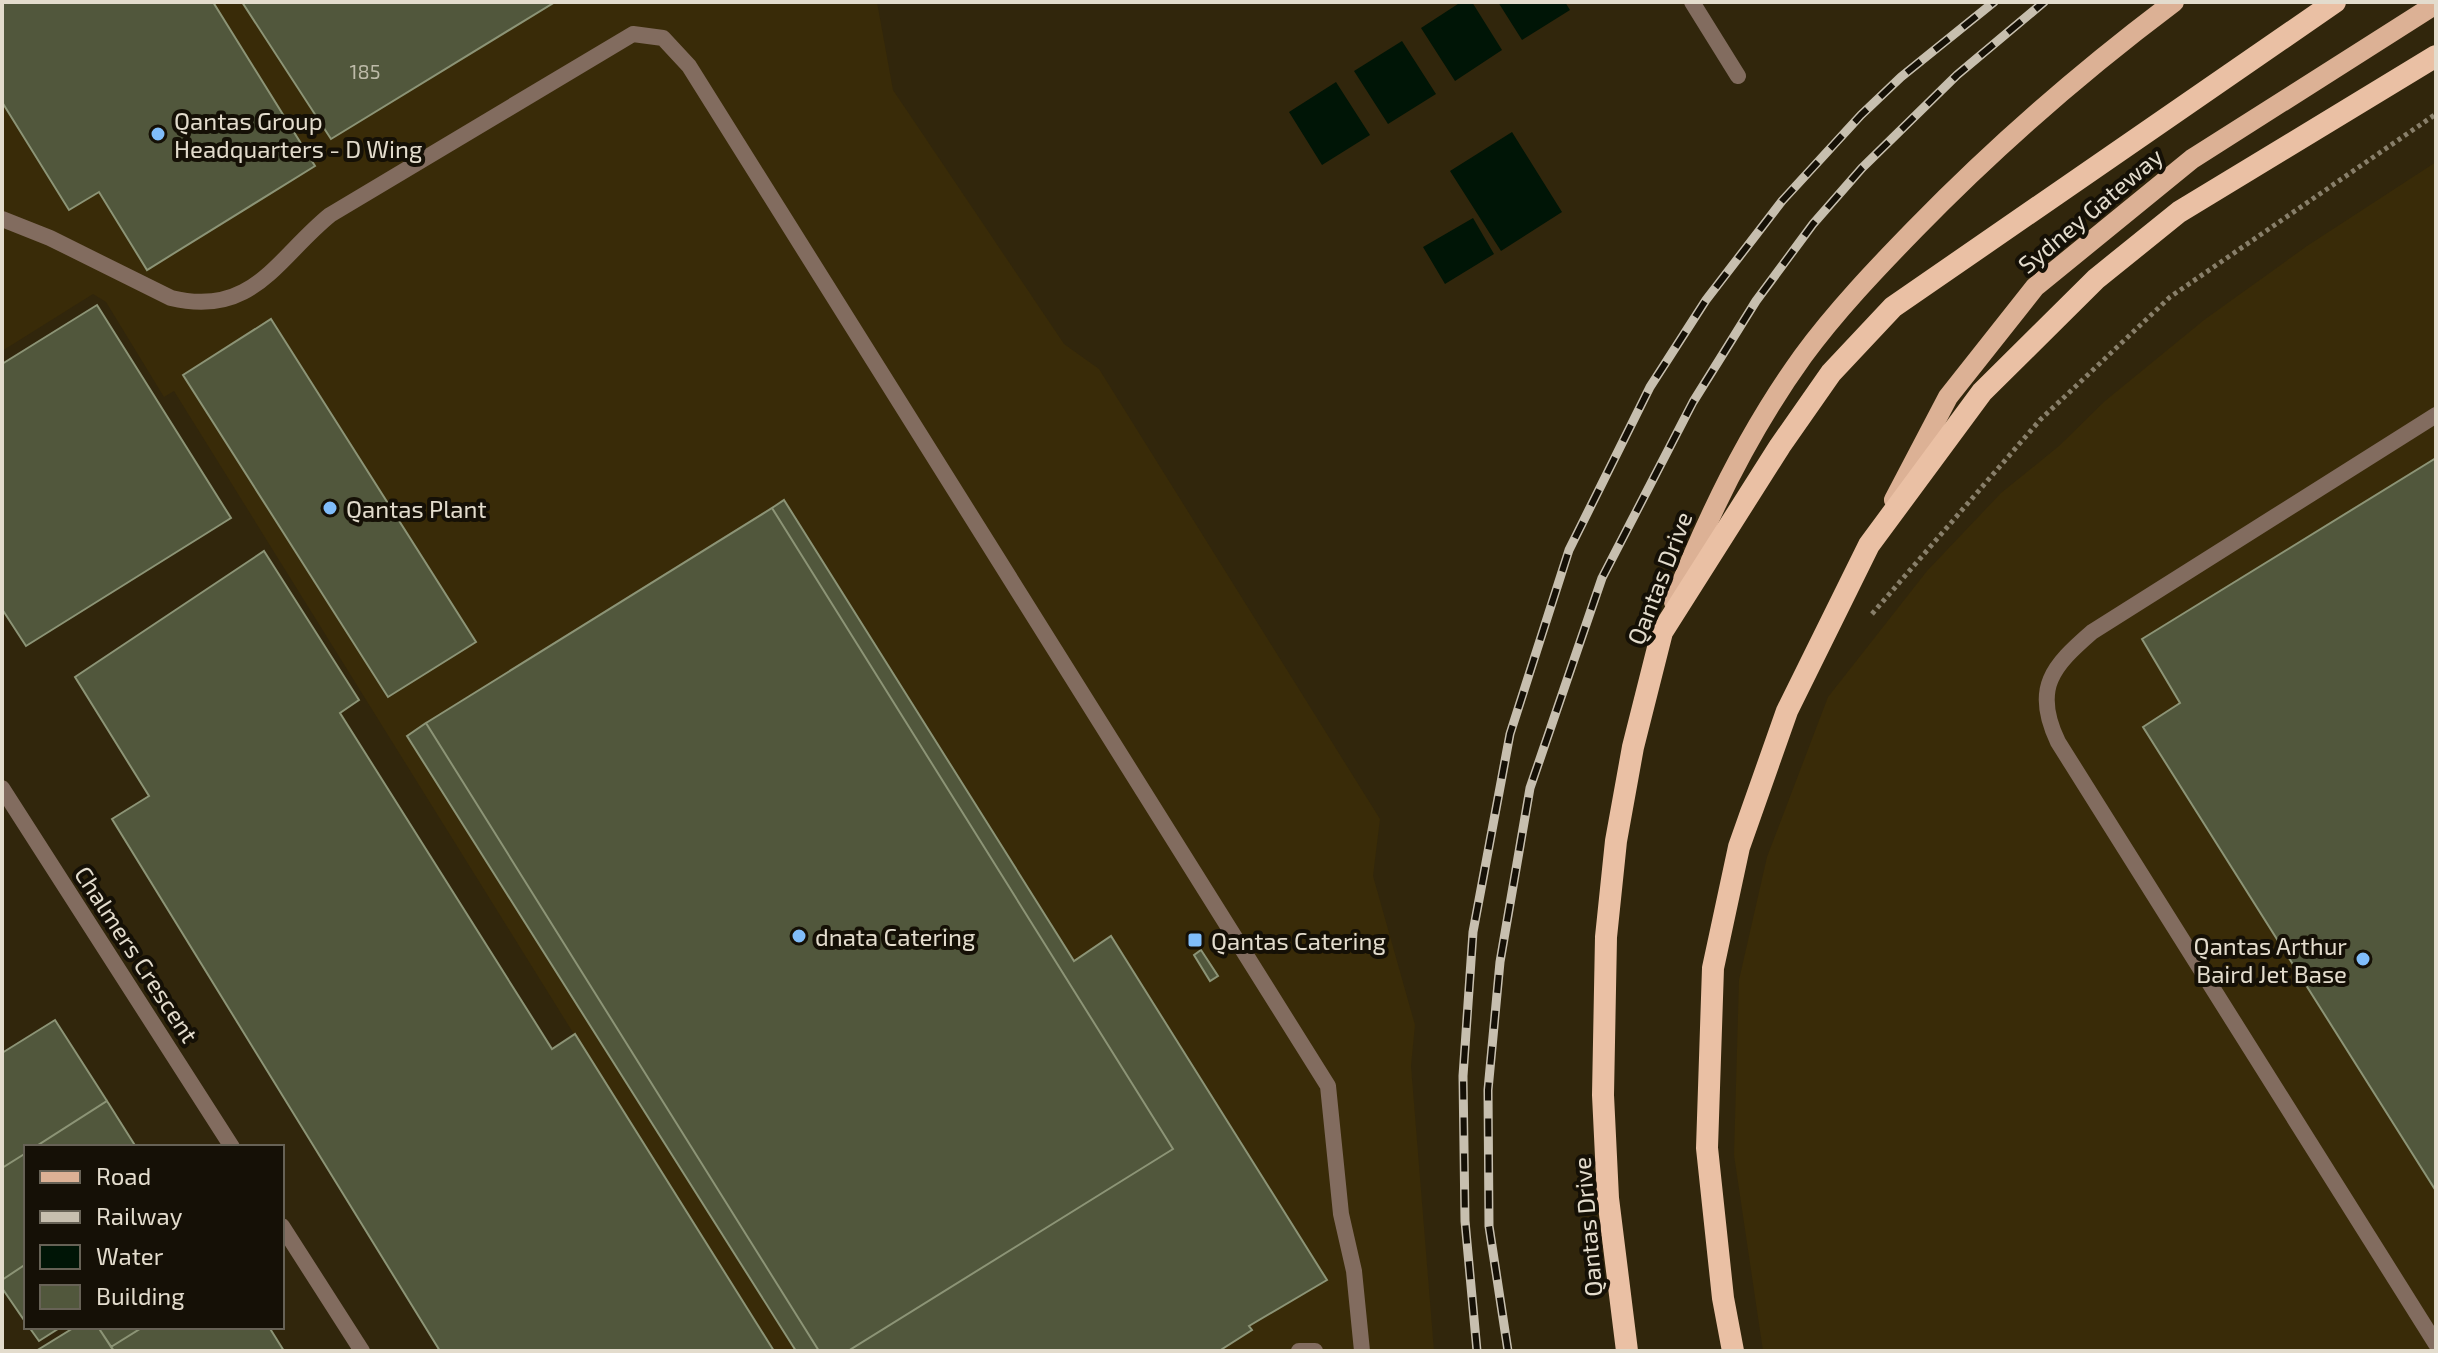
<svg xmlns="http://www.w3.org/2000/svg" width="2438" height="1353" font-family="'Exo 2',sans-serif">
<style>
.built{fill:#392b08}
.water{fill:#001506}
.building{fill:#51573c;stroke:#8c9476;stroke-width:2}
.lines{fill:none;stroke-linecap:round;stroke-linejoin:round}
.path{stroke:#887f6a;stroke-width:5;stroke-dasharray:4 4;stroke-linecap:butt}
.service{stroke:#826c5f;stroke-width:16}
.minor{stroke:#826c5f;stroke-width:16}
.primary{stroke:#dcb195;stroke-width:20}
.trunk{stroke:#eac0a4;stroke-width:22}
.rail-casing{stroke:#c7bfaf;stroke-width:9}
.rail{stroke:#151006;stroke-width:6;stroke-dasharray:18;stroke-linecap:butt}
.poi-dot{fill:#80bdfa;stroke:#151006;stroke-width:3}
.labels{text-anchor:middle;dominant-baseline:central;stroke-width:8;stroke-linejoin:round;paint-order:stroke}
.number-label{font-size:20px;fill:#bebba9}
.poi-label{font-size:24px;fill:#e3dccd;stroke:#151006;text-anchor:start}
.street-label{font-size:24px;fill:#e3dccd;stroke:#151006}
</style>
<rect width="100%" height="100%" fill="#31260c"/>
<path class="built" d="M2 2H877L893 90 1064 344 1099 369 1380 819 1373 876 1415 1025 1411 1066 1434 1351H771L174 391 164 397 106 302 93 294 2 351Z
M2436 162V1351H1763L1734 1155 1739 980 1767 857 1828 697 1927 571 2001 493 2059 446 2105 401 2204 320 2307 246Z"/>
<path class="water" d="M1461 2H1472L1502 50 1455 81 1421 28Z
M1498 2H1565L1570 10 1522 40Z
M1402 41 1436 94 1388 124 1354 71Z
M1336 82 1370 135 1322 165 1289 112Z
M1512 132 1562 212 1501 251 1450 171Z
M1473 218 1494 254 1445 284 1423 247Z"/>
<path class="building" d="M2 2H213L315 166 147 270 99 192 69 210 2 102Z
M242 2H555L331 139Z
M97 305 231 518 26 646 2 609V364Z
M271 319 476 642 388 697 183 375Z
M2436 458V1191L2143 727 2180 703 2142 639Z
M784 500 1074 961 1111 936 1327 1280 1249 1326 1252 1330 1219 1351H848L1173 1149 772 508Z
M772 508 1173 1149 848 1351H819L426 723Z
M264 551 359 700 340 713 552 1049 575 1034 774 1351H440L112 819 149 796 75 677Z
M426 723 819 1351H796L407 736Z
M1201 950 1218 976 1210 981 1194 955Z
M55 1020 107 1101 35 1147H26V1153L2 1168V1053Z
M107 1101 136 1147H35Z
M26 1153V1264L2 1280V1168Z
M26 1264V1323L2 1288V1280Z
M29 1327H61L39 1341Z
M75 1327H98L114 1351H36Z
M98 1327H143L111 1347Z
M143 1327H269L284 1351H114L111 1347Z"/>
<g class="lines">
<path class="path" d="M1872 614 2040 420 2170 297 2436 114"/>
<path class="service" d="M2 219 50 238 171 298C253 318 277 258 330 215L633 34 663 38 689 66 1328 1086 1341 1214 1354 1271 1362 1351
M2436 415 2092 632C2053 666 2032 688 2058 742L2436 1344
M1299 1351H1315"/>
<path class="minor" d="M1692 2 1738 76
M2 788 232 1147
M282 1226 362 1351"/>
<path class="primary" d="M1894 500 1948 397 2035 287 2192 159 2436 4
M1674 602C1707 517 1749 431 1803 356 1836 311 1876 269 1915 229 1995 147 2082 71 2174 2"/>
<path class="trunk" d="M1627 1351 1608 1198 1603 1095 1606 937 1616 841 1633 747 1662 632 1780 446 1831 373 1893 307 2335 2
M1733 1351 1723 1298 1707 1148 1713 968 1739 847 1787 711 1869 545 1982 392 2096 279 2179 212 2436 56"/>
<defs>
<path id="rail" d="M1477 1351 1465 1221 1463 1076 1473 932 1510 734 1569 550 1650 387 1706 300 1782 201 1861 115 1901 77 1994 2
M1508 1351 1489 1226 1488 1090 1500 962 1530 788 1602 578 1693 402 1756 301 1813 224 1862 168 1957 75 2044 2"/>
</defs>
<use href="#rail" class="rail-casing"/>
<use href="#rail" class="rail"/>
</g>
<g class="poi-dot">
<circle cx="158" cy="134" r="8"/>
<circle cx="330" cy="508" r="8"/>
<circle cx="799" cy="936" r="8"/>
<rect x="1187" y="932" width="16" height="16" rx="4"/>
<circle cx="2363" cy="959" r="8"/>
</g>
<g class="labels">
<g class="number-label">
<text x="365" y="71">185</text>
</g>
<g class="poi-label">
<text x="174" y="120">Qantas Group<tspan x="174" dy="28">Headquarters - D Wing</tspan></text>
<text x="346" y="508">Qantas Plant</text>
<text x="815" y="936">dnata Catering</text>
<text x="1211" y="940">Qantas Catering</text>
<text x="2347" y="945" text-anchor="end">Qantas Arthur<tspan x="2347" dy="28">Baird Jet Base</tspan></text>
</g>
<g class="street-label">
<text transform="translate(2090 210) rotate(-40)">Sydney Gateway</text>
<text transform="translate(1659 578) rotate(-69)">Qantas Drive</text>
<text transform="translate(137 954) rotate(57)">Chalmers Crescent</text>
<text transform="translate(1587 1227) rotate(-95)">Qantas Drive</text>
</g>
</g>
<rect width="2438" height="1353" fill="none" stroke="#e3dccd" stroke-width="8"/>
<rect x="24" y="1145" width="260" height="184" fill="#151006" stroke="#676256" stroke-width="2"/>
<rect x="40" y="1171" width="40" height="12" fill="#dcb195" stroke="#676256" stroke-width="2"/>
<text x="96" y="1185" font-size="24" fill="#e3dccd">Road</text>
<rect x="40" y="1211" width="40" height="12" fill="#c7bfaf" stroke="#676256" stroke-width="2"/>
<text x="96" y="1225" font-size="24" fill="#e3dccd">Railway</text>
<rect x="40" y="1245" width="40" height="24" fill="#001506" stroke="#676256" stroke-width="2"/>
<text x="96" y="1265" font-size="24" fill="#e3dccd">Water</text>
<rect x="40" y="1285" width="40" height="24" fill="#51573c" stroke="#676256" stroke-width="2"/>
<text x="96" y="1305" font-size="24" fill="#e3dccd">Building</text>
</svg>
